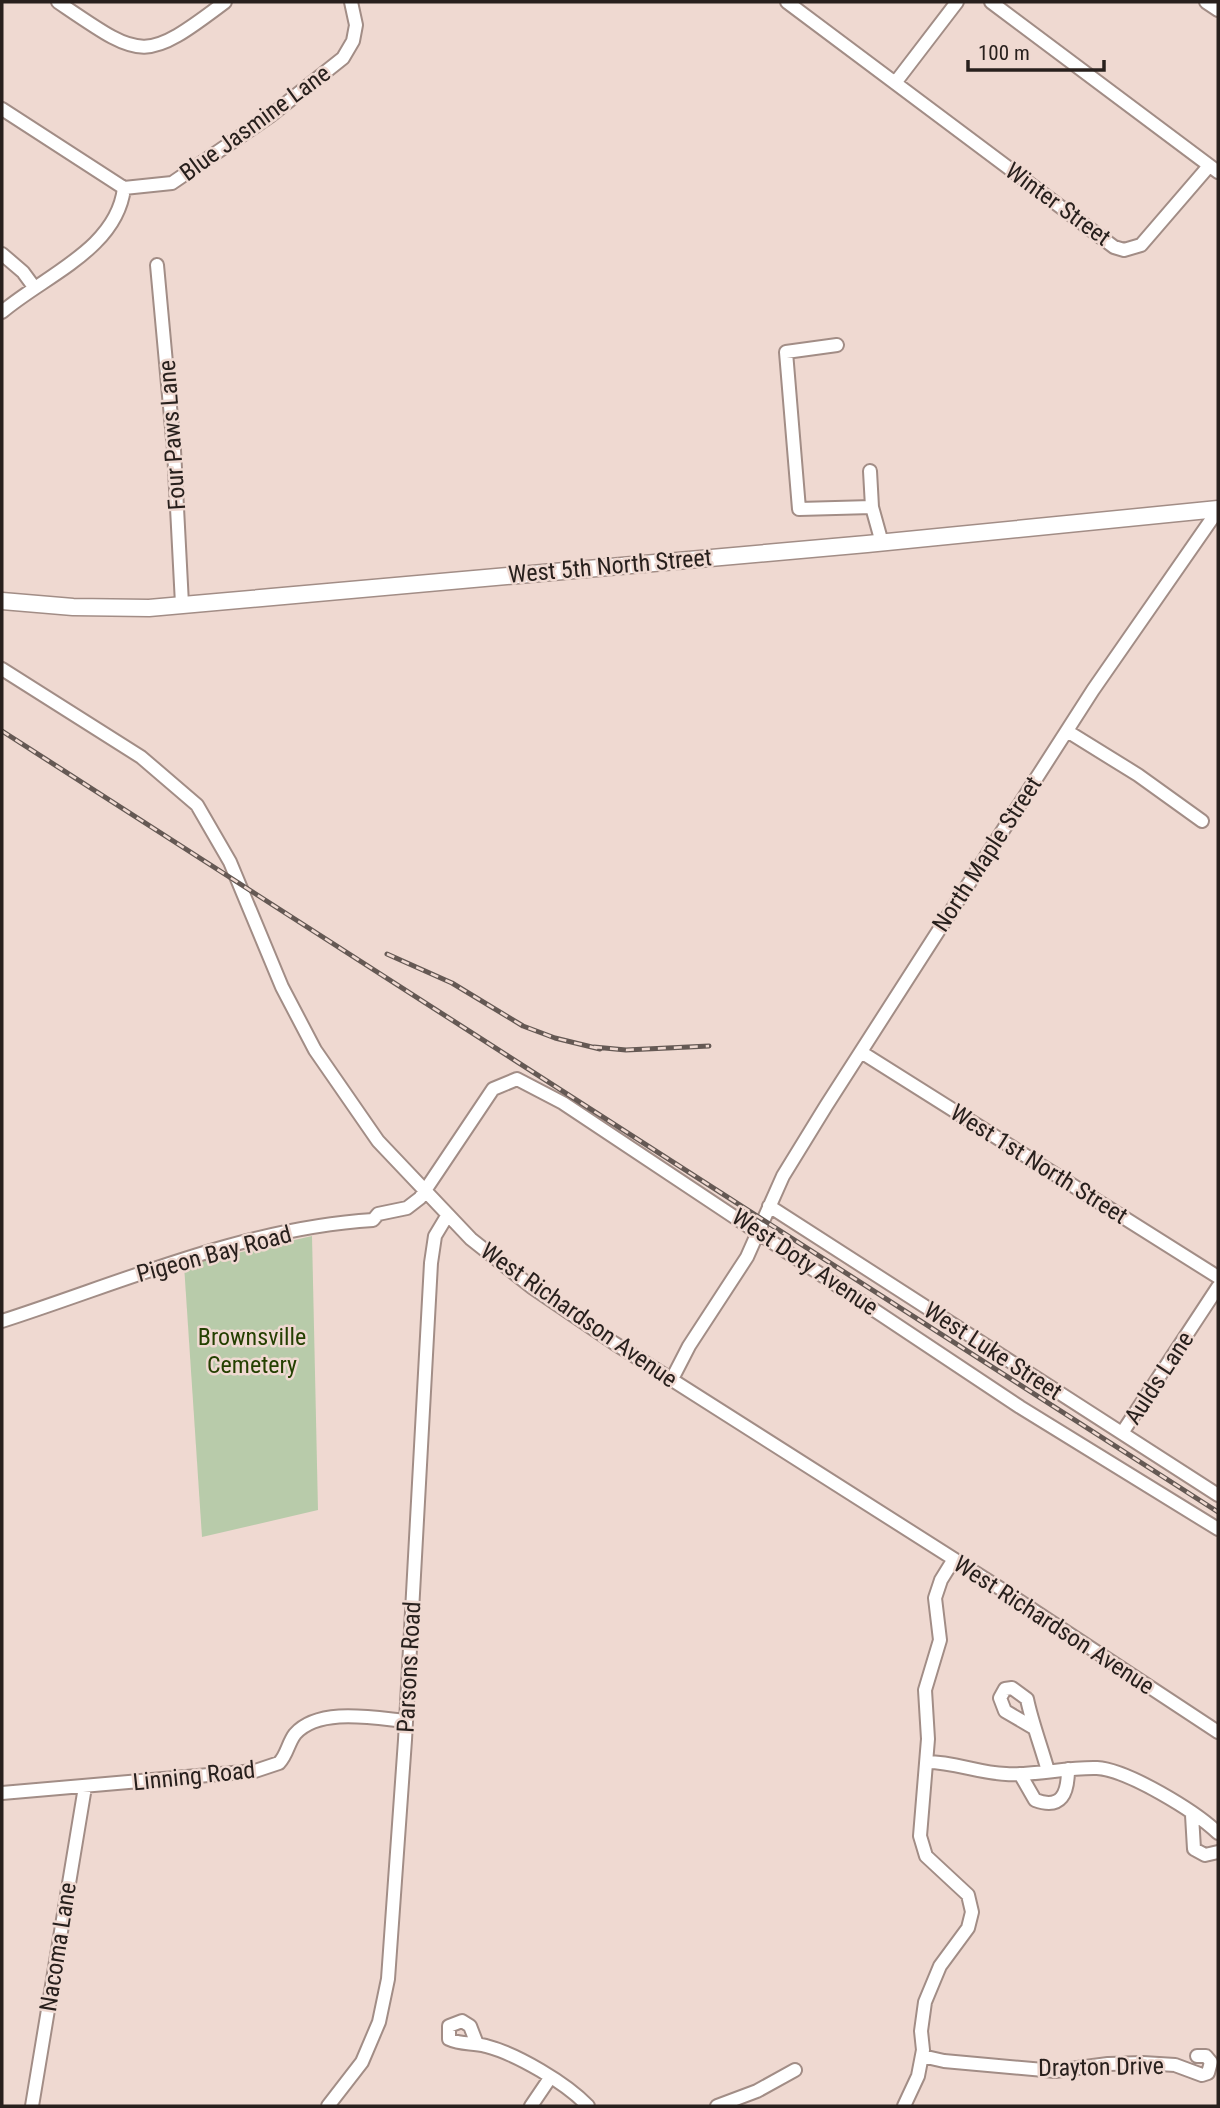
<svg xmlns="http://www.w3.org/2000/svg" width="1220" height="2108" font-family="'Roboto Condensed',sans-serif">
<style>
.green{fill:#b8cbaa}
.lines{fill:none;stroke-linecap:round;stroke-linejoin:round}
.minor-casing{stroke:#a28d86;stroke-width:16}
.major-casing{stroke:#a28d86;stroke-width:19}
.minor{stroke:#fff;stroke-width:12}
.major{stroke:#fff;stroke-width:16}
.rail-casing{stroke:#655954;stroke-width:5}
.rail{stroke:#efd9d1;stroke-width:2.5;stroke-dasharray:8;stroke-linecap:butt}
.labels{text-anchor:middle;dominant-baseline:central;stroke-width:5;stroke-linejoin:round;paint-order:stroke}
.street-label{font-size:24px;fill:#28201d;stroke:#efd9d1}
.park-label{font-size:24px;fill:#244001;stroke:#efd9d1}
</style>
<rect width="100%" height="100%" fill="#efd9d1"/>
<path class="green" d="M312 1236 318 1510 202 1537 184 1265Z"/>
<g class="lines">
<defs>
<path id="minor" d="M58 2C142 59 143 64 225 2
M787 2 1114 247 1124 250 1141 245 1209 166
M991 2 1218 172
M1206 2 1218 10
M895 83 957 2
M2 109 124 188 172 183 270 116 343 58 353 41 356 25 351 2
M2 254 23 272 34 287
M157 265 174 450 182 604
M2 312C44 276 117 249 124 188
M837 345 786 352 799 509 872 507
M870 471 872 507 882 543
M2 669 141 757 197 805 230 862 282 987 315 1050 378 1141 471 1239 533 1288 614 1343 1001 1589 1218 1732
M1067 731 1138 775 1202 821
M861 1052 1218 1277
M769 1206 1218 1495
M2 1321C123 1282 244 1228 373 1220L378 1214 407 1208 420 1198 493 1089 517 1079 563 1103 1020 1407 1218 1529
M672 1379 689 1346 747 1257 783 1176 826 1106 1093 690 1218 510
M1122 1433 1218 1287
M1034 1728 1005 1711 1000 1698 1005 1689 1012 1688 1027 1699C1032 1723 1041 1746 1048 1771
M927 1762C955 1762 978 1773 1006 1774 1033 1776 1067 1767 1097 1768 1128 1770 1195 1811 1218 1833
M1020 1774 1035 1800C1062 1810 1068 1793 1068 1769
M2 1793 255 1771 279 1763C287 1755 288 1743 295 1734 319 1707 374 1718 406 1721
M1192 1815 1194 1849 1205 1855 1218 1852
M477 2044 470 2026 462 2021 449 2026V2039C461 2045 473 2042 486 2046 517 2054 566 2083 588 2106
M922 2056 944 2061 1055 2071 1108 2064 1143 2063 1175 2065 1202 2075 1208 2073 1211 2062 1206 2056H1197
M32 2106 85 1787
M328 2106 362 2062 379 2022 388 1979 405 1740 431 1263 435 1236 447 1216
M531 2106 550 2078
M717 2106 757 2091 795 2070
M904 2106 918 2076 923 2050 921 2031 925 2002 940 1966 968 1928 972 1912 968 1895 926 1856 920 1836 928 1739 925 1690 940 1640 935 1598 941 1580 954 1559"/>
<path id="major" d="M2 601 73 607 149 608 867 544 1218 509"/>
</defs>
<use href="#minor" class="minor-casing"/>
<use href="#major" class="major-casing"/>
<use href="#minor" class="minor"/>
<use href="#major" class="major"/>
<defs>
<path id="rail" d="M2 731 1218 1512
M387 954 452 983 523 1026 555 1038 600 1049
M594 1047 626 1050 709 1046"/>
</defs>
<use href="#rail" class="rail-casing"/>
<use href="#rail" class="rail"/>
</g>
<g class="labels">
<g class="street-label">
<text transform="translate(255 123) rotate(-36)">Blue Jasmine Lane</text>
<text transform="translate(1058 204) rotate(36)">Winter Street</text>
<text transform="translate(172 435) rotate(-94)">Four Paws Lane</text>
<text transform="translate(610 566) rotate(-5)">West 5th North Street</text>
<text transform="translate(987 854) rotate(-57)">North Maple Street</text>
<text transform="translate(1039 1164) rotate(32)">West 1st North Street</text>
<text transform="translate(214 1254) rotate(-15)">Pigeon Bay Road</text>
<text transform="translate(805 1262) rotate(34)">West Doty Avenue</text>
<text transform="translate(579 1315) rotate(35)">West Richardson Avenue</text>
<text transform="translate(993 1351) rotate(33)">West Luke Street</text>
<text transform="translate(1159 1378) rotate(-57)">Aulds Lane</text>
<text transform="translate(1054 1625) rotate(33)">West Richardson Avenue</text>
<text transform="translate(409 1667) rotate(-87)">Parsons Road</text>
<text transform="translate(194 1776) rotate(-6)">Linning Road</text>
<text transform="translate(58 1947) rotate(-81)">Nacoma Lane</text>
<text transform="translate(1101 2067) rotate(-1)">Drayton Drive</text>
</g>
<g class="park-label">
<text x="252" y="1337">Brownsville<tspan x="252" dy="28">Cemetery</tspan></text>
</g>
</g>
<rect width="1220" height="2108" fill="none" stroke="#28201d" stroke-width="7"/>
<path d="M968 60v10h136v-10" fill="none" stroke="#28201d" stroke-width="3.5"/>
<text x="978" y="60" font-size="21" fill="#28201d" stroke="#efd9d1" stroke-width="5" paint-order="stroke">100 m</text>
</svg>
